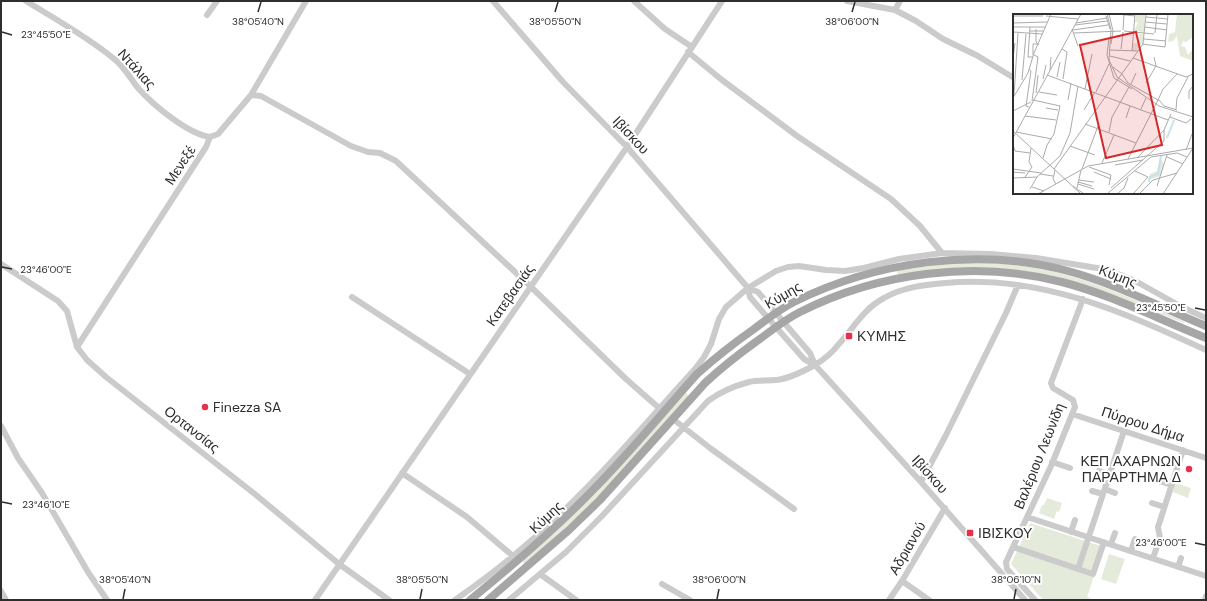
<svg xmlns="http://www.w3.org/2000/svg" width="1207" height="601" font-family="'DM Sans',sans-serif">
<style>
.green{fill:#e5ebdb}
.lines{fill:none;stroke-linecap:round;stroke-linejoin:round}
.minor{stroke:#cbcbcb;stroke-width:6}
.major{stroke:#a6a6a6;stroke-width:8}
.ticks{fill:none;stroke:#2e2e2e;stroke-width:1.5}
.poi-dot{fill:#e5304e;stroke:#fff;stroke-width:1.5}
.labels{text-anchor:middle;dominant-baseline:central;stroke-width:4;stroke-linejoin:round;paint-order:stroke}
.street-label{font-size:14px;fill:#2e2e2e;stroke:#fff}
.poi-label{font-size:14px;fill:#2e2e2e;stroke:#fff;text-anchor:start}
.inset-river{fill:none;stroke:#c7e1eb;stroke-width:2}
.inset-road{fill:none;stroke:#ababab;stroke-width:1}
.view{fill:#d62828;fill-opacity:0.15;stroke:#d62828;stroke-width:2}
.inset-edge{fill:none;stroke:#2e2e2e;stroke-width:2}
.ticks-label{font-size:10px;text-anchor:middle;fill:#2e2e2e;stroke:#fff;stroke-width:4;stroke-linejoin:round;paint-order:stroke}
</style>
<rect width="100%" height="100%" fill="#fff"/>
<path class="green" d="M963 263C997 263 1033 265 1066 275 1107 286 1146 305 1185 322L1184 323 1064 278C1008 265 954 265 898 275L897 271 920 267Z
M686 393 689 396 598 497 525 565 522 561 595 494Z
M1175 483 1191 488 1188 498 1173 492Z
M1047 498 1062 503 1059 512 1057 511 1054 519 1039 513 1042 505H1044Z
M1030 523 1104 547 1087 597 1094 600H1043L1011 564Z
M1109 554 1125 559 1116 584 1101 579Z"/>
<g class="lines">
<path class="minor" d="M26 1C55 19 86 36 113 58 124 66 130 78 138 88 153 105 188 134 210 137
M493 1 563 82 627 147 748 288 750 297 768 318 804 359 815 365 921 482 1025 600
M634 1 665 29 692 47
M847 1 895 10 916 21 943 39 978 56 1014 78
M895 10 900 1
M207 15 217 1
M688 52 722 80 797 136 891 199 920 226 942 253
M251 95 261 96 351 146 368 152 380 153 396 161 530 286 626 379 659 408
M1 264 58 301 67 311 77 347 87 360 106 377 256 495 339 564 389 600
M748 288 758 292 810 353 815 365
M352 297 470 374
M77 347 206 147 210 137 218 134 251 95 306 1
M1072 414 1206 458
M673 419 710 448 794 509
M1 426 18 458 42 493 88 572 107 600
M1052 462 1070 468
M1099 471 1110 475
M402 473 467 517 513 556
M1159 481 1172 485
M921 482 946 435 1006 313 1018 285
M1105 489 1115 493
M1092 491 1103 494
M1152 503 1164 507
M1027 517 1206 576
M1071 532 1075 520
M1111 544 1115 533
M1013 547 1093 574 1104 542
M1131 551 1135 539
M1153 558 1160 538 1158 527 1183 450
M1178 567 1181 558
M1078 569 1124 431
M540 574 576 600
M902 581 929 600
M662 584 690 600
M1 591 6 600
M315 600 627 147 722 1
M455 600C491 575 526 547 558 516 607 470 649 419 695 369L704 357 711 344 719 319 726 307 748 288 776 271 788 267 799 266 826 270 845 271 864 268 899 259 942 253 991 254 1036 258 1103 269 1121 275 1139 283 1180 306 1206 318
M509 600 566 552 602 516 708 401C720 392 734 386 749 382 758 380 767 381 776 380 788 379 804 371 815 365 823 360 832 353 838 345 854 328 862 310 884 298 903 287 924 285 945 283 1040 274 1123 312 1206 350
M889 600 902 581 945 508
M1035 600 1007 569 1006 562 1051 466 1075 407 1073 400 1053 388 1051 383 1083 299
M1205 600 1206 596"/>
<path class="major" d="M470 600C512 566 554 530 592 491 629 454 662 413 697 374 715 358 734 343 754 329 767 319 780 309 794 302 876 261 980 247 1068 271 1116 284 1160 307 1206 326
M488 600 569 530 600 500 705 383C721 368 739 354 757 341 771 331 784 320 800 312 879 272 976 260 1062 282 1112 295 1158 319 1206 338"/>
</g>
<path class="ticks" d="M258 12 261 2M555 12 558 2M852 12 855 2M2 32 12 35M2 267 12 269M1195 308 1205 310M2 502 12 504M1195 543 1205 545M123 599 125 589M420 599 422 589M717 599 719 589M1014 599 1016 589"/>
<g class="poi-dot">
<rect x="845" y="332" width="8" height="8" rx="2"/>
<circle cx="205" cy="407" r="4"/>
<circle cx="1189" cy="469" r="4"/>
<rect x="966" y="529" width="8" height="8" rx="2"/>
</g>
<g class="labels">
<g class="street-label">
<text transform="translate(137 69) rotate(48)">Ντάλιας</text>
<text transform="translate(631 135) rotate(47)">Ιβίσκου</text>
<text transform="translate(180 165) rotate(-57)">Μενεξέ</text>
<text transform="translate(1118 276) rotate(21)">Κύμης</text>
<text transform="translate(510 295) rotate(-55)">Κατεβασιάς</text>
<text transform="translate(783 295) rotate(-30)">Κύμης</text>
<text transform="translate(1143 424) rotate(18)">Πύρρου Δήμα</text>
<text transform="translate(192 429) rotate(38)">Ορτανσίας</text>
<text transform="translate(1039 456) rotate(-68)">Βαλέριου Λεωνίδη</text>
<text transform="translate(930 474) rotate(48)">Ιβίσκου</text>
<text transform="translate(546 517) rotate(-43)">Κύμης</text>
<text transform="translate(907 548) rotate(-60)">Αδριανού</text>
</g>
<g class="poi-label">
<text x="857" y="336">ΚΥΜΗΣ</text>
<text x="213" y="407">Finezza SA</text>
<text x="1181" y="461" text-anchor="end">ΚΕΠ ΑΧΑΡΝΩΝ<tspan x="1181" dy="16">ΠΑΡΑΡΤΗΜΑ Δ</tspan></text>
<text x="978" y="533">ΙΒΙΣΚΟΥ</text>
</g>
</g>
<g transform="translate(1013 14)">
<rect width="180" height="180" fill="#fff"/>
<path d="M123 0H132L131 18 121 17 125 8H122ZM164 0H180V23L173 28 170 27 168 32 172 33 175 41 180 35V47L167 42 164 22 160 27 155 28 156 20 162 18ZM126 20H131L130 28 123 37 119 36 120 29H125ZM147 143 151 150 148 162 135 166 137 160 144 157Z" fill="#e5ebdb"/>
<path class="inset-river" d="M154 124 161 106M136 168 137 163 145 160 148 142"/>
<path class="inset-road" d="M94 0 98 16 96 46 104 63 146 92 180 103M96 0 100 17 98 30M104 0 122 2M0 2H30M33 2 65 5M93 2 97 15M133 3 155 5M132 8 154 10M0 9 34 8M63 9 94 4M62 11 94 7M0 13H32M17 13 15 43H20M132 13 154 16M23 15V28L26 31M59 15 65 32M60 16 95 11M110 16 111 0M17 17H30M111 17 141 20M0 18 29 20M61 19 108 17M142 19 144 0M96 24 94 41 101 64 119 75M131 25 153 27M129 30 152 33 155 0M49 35 54 38 50 65M108 35 110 18M97 36 125 37M119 37 122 0M20 41V30H25M97 42 117 47M0 44 2 29M120 44 173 63 180 60M100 53 109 60 115 69 147 87 151 92 164 96M16 55 18 57 13 92 16 93M37 56 38 43M34 61 155 106M44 63 47 48M30 65 33 51M9 66 13 20M133 69 143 52 141 43M118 70 123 59M72 75 79 40M26 78 44 81M83 78 96 50M23 79 25 61M1 81 5 19M0 84 15 59 21 39 38 0M176 85V77L180 72M20 86 47 92 41 120 34 131 30 144M55 86 58 69M145 86 150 75 164 60M19 87 25 43 21 41M33 94 45 96M128 95 133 84M163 95 164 84 175 63M71 96 82 78M0 97 18 88M12 102 43 106M157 103 173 109 178 105M113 104 117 92M72 110 123 129M0 117 68 180M3 118 39 125M96 118 99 103 116 73M0 124 68 0M0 131 2 137 17 139M57 132 82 141M173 136 179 120M125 143 151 116M154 143 170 150M115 145 145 86M89 149 101 121M102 151 130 146M76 153 98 161 96 171M0 155 28 159M41 155 130 30 133 0M69 155 85 112M42 156 40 165 43 170M0 158 12 159M81 158 98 165M27 160 40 162M12 163 19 153 16 148 18 134M0 164 24 163 47 142 57 119 65 72M66 166 81 168M65 168 79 172M65 170 81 175M60 172 71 180M144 172 154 141M19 173 31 177M64 174 68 156M98 174 151 127V116L158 100M17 175 24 163M25 180 75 152 180 134M94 180 138 143 164 139 174 143M104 180 111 174 115 164M120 180 135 163 122 157M126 180 140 166 164 159M150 180 180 134"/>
<path class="view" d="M123 18 149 131 93 144 67 31Z"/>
<rect width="180" height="180" class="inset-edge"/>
</g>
<g class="ticks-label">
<text x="258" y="25">38°05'40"N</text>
<text x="555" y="25">38°05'50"N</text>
<text x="852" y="25">38°06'00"N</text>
<text x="46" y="38">23°45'50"E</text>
<text x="46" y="273">23°46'00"E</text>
<text x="1161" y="311">23°45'50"E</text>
<text x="46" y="508">23°46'10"E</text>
<text x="1161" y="546">23°46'00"E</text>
<text x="125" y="583">38°05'40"N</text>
<text x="422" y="583">38°05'50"N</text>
<text x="719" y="583">38°06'00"N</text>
<text x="1016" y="583">38°06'10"N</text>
</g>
<rect width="1207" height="601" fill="none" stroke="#2e2e2e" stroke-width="4"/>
</svg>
